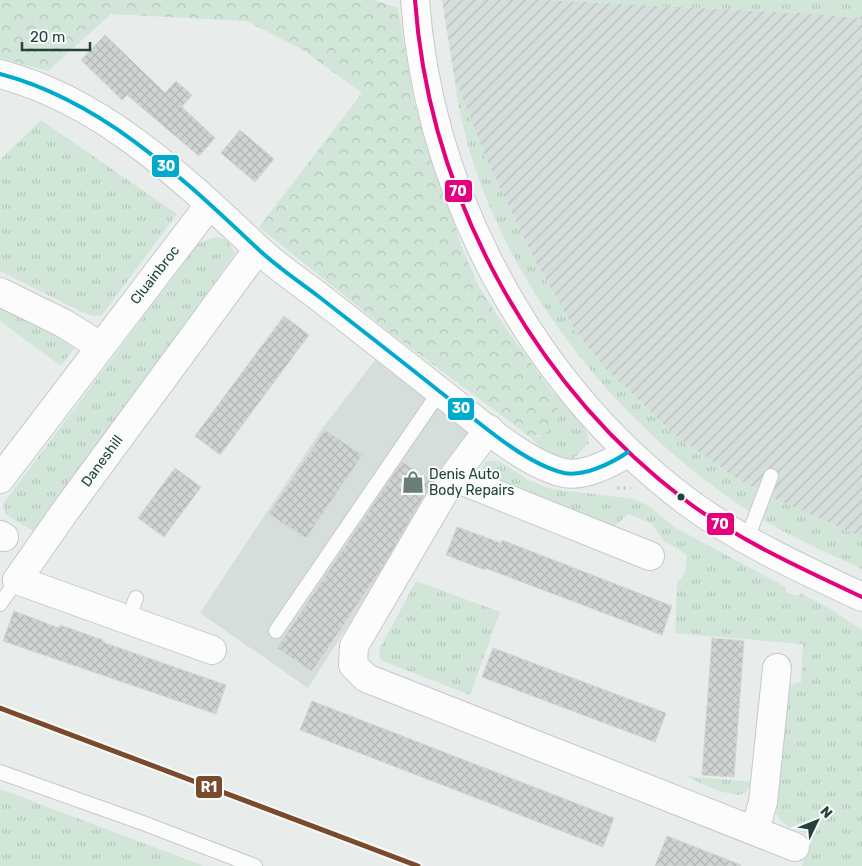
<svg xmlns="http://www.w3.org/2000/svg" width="862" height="866" font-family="Rubik,sans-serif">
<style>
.built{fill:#d6dedb}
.industrial{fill:url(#industrial-furrows)}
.grass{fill:url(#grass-tufts)}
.forest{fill:url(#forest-crowns)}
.building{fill:url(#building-cross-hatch);stroke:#d1d6d4}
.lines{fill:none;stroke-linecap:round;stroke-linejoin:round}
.lane-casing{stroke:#c5cac8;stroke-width:16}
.street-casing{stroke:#c5cac8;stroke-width:30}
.secondary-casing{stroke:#c3cbc8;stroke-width:30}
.path{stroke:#c3ccca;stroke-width:3;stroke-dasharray:2.5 4;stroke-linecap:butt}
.lane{stroke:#fcfcfc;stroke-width:14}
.street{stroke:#fcfcfc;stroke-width:28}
.secondary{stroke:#fcfcfc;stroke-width:28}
.bus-1-casing{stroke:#f7fbf9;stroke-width:8}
.bus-2-casing{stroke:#f7fbf9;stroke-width:8}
.bus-1{stroke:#e5007d;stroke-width:4}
.bus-2{stroke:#00a9ce;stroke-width:4}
.rail-1-casing{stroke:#f7fbf9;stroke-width:9}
.rail-1{stroke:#7a4b2a;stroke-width:5}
.bus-dot{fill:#24423a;stroke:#f7fbf9;stroke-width:2}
.labels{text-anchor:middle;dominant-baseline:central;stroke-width:4;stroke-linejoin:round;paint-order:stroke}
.street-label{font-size:14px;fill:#24423a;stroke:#f7fbf9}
.poi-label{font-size:14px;fill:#24423a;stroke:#f7fbf9;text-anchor:start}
.line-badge{stroke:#f7fbf9;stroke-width:2}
.badge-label{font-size:14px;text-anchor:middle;font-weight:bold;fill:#fff}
</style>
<defs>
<pattern id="industrial-furrows" width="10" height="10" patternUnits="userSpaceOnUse" patternTransform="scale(1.25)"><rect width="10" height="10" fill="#d6dedb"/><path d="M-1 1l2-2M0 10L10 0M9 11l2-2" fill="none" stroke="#b8c0bd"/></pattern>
<pattern id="grass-tufts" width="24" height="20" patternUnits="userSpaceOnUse" patternTransform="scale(1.25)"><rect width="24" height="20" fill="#d1e6d8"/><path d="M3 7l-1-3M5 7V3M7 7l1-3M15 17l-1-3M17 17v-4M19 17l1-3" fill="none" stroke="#b3c6ba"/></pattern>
<pattern id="forest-crowns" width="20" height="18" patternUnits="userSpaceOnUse" patternTransform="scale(1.25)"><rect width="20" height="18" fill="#d1e6d8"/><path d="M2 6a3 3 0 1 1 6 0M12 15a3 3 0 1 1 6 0" fill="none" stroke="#b3c6ba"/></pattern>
<pattern id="building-cross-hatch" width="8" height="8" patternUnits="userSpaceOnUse" patternTransform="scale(1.25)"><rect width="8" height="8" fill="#cfd4d2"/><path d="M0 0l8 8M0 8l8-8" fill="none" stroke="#b2b7b5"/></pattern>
</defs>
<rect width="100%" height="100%" fill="#e8edeb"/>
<path class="built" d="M375 360 468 431 440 482 308 688 200 613 321 430Z"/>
<path class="industrial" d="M442 0H547L818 14 862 19V537L777 500 739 480 677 437 605 368 577 334 535 261 486 159 454 76Z"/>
<path class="grass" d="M547 0H862V19L818 14Z
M454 76 486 159 535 261 577 334 605 368 677 437 739 480 777 500 862 537V569C819 549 775 530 735 502 597 407 475 246 454 76Z
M41 120 177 214 102 315 94 316 84 313 0 271V160Z
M218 237 227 240 235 253 37 533 5 514 3 504 198 244 208 239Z
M0 299 76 346 61 366 0 321Z
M551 390C565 405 587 421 589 443 584 447 580 453 575 457 559 471 540 446 529 436L540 437 560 415Z
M486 461H499L528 480 551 489 634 499 649 506 674 527 786 587V592L798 596 801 594 826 606 862 630V866H802L810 835C797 830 782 827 776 813L785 696 792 684 801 682 803 644 675 633 677 583 685 573 687 555 664 541 651 523 628 514 614 527 494 479 482 467Z
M416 581 500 612 470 695 383 661 379 658 380 648Z
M685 776 754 782 744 793 738 795 718 791Z
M0 789 204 866H0Z"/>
<path class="forest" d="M0 0H373L398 8 414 102 463 250 479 287 507 330 551 390 560 415C552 429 546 437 529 436L392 334 259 227 362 93 303 50 246 21 111 14 48 71 0 58Z"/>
<path class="building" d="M105 35 165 93 176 81 192 95 182 107 215 138 199 156 127 95 122 100 81 60Z
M240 130 274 159 255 182 221 153Z
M284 316 309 335 220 455 195 436Z
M325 430 362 455 306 538 269 514Z
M402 462 432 481 387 560 312 671 277 648Z
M175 468 201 487 164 537 138 518Z
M457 527 501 543 502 540 672 606 662 635 485 568V570L446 555Z
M14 611 59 628 60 625 103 640 102 642 226 685 216 714 3 641Z
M712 638 744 641 734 777 702 775Z
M493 648 666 713 655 742 482 677Z
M312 701 614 818 603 847 300 730Z
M667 836 741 865 740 866H655Z"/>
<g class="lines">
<defs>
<path id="lane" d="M747 539 771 476
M0 604 17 580
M128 620 136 598
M276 631 440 391
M0 772 143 823 255 866"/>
<path id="street" d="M0 74C103 101 182 178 258 249 276 266 298 281 318 296 359 328 399 359 439 391 473 417 522 463 564 473 584 477 612 463 628 452
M0 292 63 323 100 346
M489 429 453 477 354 646 353 665 366 678 795 847
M453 477 650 556
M0 479 210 204
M0 535 4 537
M212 650 17 580 66 510 258 249
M755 830 763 802 777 668"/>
<path id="secondary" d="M415 0C429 194 531 383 685 500 738 540 802 569 862 597"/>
</defs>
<use href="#lane" class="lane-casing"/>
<use href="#street" class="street-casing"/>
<use href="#secondary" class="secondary-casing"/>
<path class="path" d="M617 488H631"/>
<use href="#lane" class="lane"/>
<use href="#street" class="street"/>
<use href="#secondary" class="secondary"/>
<defs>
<path id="bus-1" d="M415 0C429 194 531 383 685 500 738 540 802 569 862 597"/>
<path id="bus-2" d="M0 74C103 101 182 178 258 249 276 266 298 281 318 296 359 328 399 359 439 391 473 417 522 463 564 473 584 477 612 463 628 452"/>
</defs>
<use href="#bus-1" class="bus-1-casing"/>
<use href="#bus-2" class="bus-2-casing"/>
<use href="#bus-1" class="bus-1"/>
<use href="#bus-2" class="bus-2"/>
<defs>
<path id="rail-1" d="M0 708 418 866"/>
</defs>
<use href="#rail-1" class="rail-1-casing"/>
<use href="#rail-1" class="rail-1"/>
</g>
<defs>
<symbol id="shop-bare" viewBox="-9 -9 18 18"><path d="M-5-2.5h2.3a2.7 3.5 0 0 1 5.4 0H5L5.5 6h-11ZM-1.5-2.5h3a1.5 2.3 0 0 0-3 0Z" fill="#697e78" stroke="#f7fbf9" stroke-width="2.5" paint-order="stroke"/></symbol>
</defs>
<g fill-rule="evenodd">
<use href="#shop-bare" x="397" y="466" width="32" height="32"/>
</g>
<circle class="bus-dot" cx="681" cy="497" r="4.5"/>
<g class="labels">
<g class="street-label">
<text transform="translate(155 275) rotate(-52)">Cluainbroc</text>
<text transform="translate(102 461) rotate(-54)">Daneshill</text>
</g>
<g class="poi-label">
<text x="429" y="474">Denis Auto<tspan x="429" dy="16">Body Repairs</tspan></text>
</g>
</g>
<g class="line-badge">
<rect x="151" y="154" width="29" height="24" rx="5" fill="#00a9ce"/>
<rect x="444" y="179" width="29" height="24" rx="5" fill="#e5007d"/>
<rect x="447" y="397" width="28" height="24" rx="5" fill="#00a9ce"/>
<rect x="706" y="512" width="29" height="24" rx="5" fill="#e5007d"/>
<rect x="195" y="775" width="28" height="24" rx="5" fill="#7a4b2a"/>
</g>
<g class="badge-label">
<text x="166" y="171">30</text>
<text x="458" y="196">70</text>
<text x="461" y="413">30</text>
<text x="720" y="529">70</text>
<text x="209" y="792">R1</text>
</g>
<g transform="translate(817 821) rotate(47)" stroke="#f7fbf9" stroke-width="4" paint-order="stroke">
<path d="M0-4L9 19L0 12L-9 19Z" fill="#24423a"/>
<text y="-8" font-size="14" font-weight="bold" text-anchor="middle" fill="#24423a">N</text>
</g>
<path d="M22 42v8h68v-8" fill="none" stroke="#24423a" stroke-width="2.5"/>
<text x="30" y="42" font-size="15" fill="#24423a" stroke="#f7fbf9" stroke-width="4" paint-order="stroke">20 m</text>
</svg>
